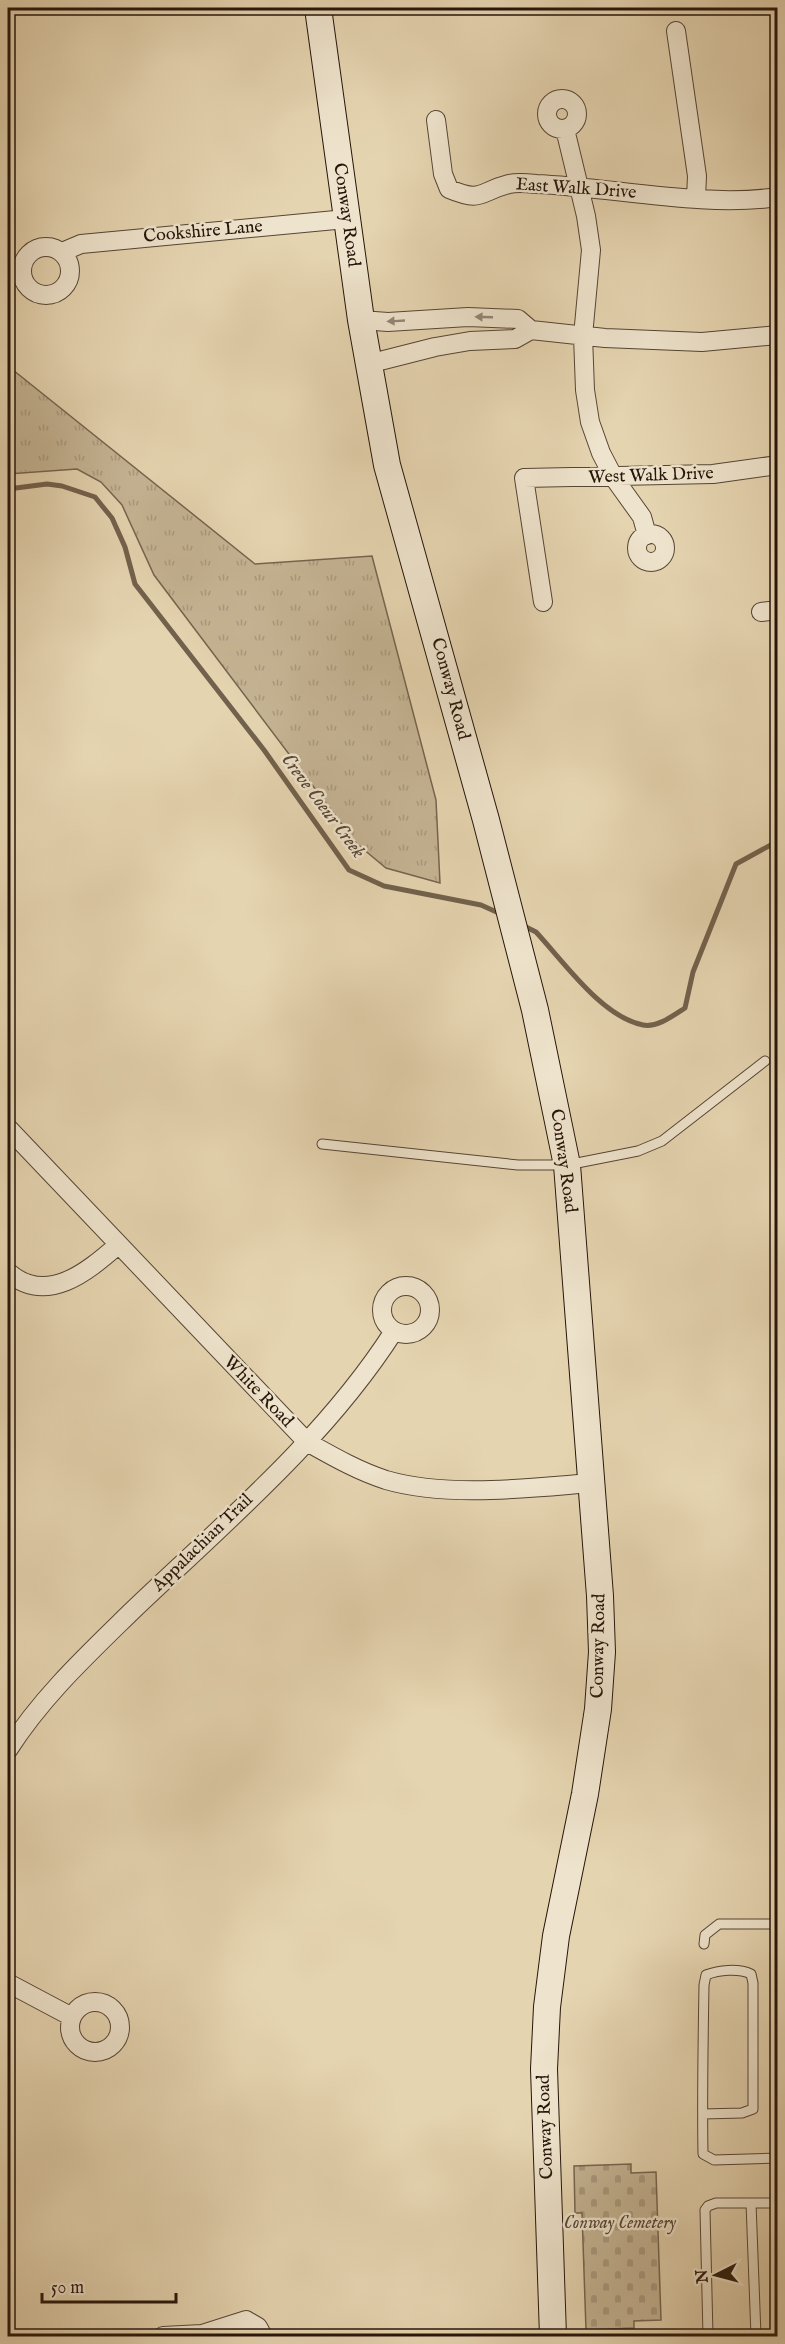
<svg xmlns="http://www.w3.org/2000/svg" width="785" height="2344" font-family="'IM FELL English',serif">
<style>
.grass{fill:url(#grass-tufts);stroke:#76644f;stroke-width:1.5}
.cemetery{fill:url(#cemetery-stones);stroke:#76644f;stroke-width:1.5}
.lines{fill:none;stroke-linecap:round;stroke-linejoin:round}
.stream{stroke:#72614c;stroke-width:5}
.lane-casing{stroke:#564534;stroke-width:11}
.street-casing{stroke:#564534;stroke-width:20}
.secondary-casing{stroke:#26150a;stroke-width:28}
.lane{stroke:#eee3cc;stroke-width:9}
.street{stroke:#eee3cc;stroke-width:18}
.secondary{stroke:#eee3cc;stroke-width:26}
.oneway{fill:#948675}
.labels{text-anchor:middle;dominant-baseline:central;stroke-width:5;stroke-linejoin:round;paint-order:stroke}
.street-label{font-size:18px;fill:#26150a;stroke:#eee3cc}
.park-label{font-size:18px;font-style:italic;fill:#564533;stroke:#eee3cc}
.water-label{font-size:20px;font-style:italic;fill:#584736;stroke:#eee3cc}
</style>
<defs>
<pattern id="grass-tufts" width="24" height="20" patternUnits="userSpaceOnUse" patternTransform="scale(1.5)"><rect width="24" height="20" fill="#c5b494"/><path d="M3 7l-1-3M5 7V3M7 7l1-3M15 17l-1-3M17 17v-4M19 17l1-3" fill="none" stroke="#a99a7e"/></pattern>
<pattern id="cemetery-stones" width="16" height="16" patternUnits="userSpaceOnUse" patternTransform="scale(1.5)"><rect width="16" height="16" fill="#c5b494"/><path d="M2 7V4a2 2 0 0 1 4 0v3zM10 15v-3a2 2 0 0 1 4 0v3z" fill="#a99a7e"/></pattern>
</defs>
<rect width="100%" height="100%" fill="#e5d4b0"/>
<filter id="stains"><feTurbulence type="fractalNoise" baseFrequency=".00333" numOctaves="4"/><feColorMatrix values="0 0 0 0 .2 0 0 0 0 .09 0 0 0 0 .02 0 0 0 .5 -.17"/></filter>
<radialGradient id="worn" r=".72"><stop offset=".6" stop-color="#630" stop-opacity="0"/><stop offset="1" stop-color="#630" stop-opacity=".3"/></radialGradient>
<path class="grass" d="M8 366 255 564 372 556 436 800 440 883 386 868 356 843 154 575 122 505 101 482 77 469 8 474Z"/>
<path class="cemetery" d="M631 2164V2173L656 2172 661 2320 634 2321V2328L586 2330 582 2213H575L574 2166Z"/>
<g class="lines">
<path class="stream" d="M8 489 47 484 62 486 95 497 103 507 112 518 125 547 135 584 264 750 349 870 384 886 481 905 501 914
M520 924 536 932C564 962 602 1017 643 1025 657 1028 674 1015 685 1008L693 972 736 864 778 841"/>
<defs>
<path id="lane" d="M322 1144 518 1165H567L638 1151 662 1141 765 1061
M704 1944 705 1935 719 1924H778
M703 2114 742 2113 753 2109V1983L751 1974C738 1968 719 1970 706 1975L704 1985C703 2041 702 2098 703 2154L714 2160 778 2158
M751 2203 756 2336
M708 2336 705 2210 708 2206 716 2203H778"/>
<path id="street" d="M676 31 697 176 696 198
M547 114a15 15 0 1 1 30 0a15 15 0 1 1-30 0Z
M436 120 443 174 449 189C483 203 478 192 509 184 517 182 527 183 536 184 612 187 703 208 778 197
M565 129 586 216 591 250 583 336 585 390 590 422 601 453 614 478 642 517 647 535
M22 271a24 24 0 1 1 48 0a24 24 0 1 1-48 0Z
M62 252 81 244 346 219
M361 320 388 322 468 317 518 319 531 330 605 338 702 342 778 335
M368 364 435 347 470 341 515 339 531 330
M637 548a14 14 0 1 1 28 0a14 14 0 1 1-28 0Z
M543 602 524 478 713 474 778 465
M761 612 778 610
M8 1128 307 1442C332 1456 358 1471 386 1480 448 1498 528 1488 592 1483
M8 1272C46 1306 87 1272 118 1245
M382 1310a24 24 0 1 1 48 0a24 24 0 1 1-48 0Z
M8 1750C42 1697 86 1656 131 1612 223 1524 325 1439 394 1331
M8 1983 72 2017
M70 2027a25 25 0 1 1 50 0a25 25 0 1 1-50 0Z
M202 2334 246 2320 258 2327 263 2336
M163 2336 202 2334 204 2336"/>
<path id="secondary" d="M318 8 361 320 387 465 486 820 535 1010 567 1165 600 1596 602 1652 598 1709 585 1794 556 1936 547 2007 544 2069 553 2336"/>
</defs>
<use href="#lane" class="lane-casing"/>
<use href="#street" class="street-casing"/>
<use href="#secondary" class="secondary-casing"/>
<use href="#lane" class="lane"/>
<use href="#street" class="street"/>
<use href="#secondary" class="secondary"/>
</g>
<defs><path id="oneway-solid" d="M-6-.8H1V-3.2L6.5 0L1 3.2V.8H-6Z" transform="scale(1.5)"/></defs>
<g class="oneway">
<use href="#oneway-solid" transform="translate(484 317) rotate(-178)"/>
<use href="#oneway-solid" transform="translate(396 321) rotate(177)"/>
</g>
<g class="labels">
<g class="street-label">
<text transform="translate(576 189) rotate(4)">East Walk Drive</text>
<text transform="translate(346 215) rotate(82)">Conway Road</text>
<text transform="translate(203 232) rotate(-5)">Cookshire Lane</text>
<text transform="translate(651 476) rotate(-2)">West Walk Drive</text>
<text transform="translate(450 689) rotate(75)">Conway Road</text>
<text transform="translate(563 1161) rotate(82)">Conway Road</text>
<text transform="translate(258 1392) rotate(46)">White Road</text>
<text transform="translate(203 1543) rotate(-44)">Appalachian Trail</text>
<text transform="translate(599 1646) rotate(-89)">Conway Road</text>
<text transform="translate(546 2127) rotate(-92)">Conway Road</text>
</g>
<g class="park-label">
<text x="620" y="2223">Conway Cemetery</text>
</g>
<g class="water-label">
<text transform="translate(323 806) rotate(53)">Creve Coeur Creek</text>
</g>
</g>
<rect width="785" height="2344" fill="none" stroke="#e5d4b0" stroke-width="30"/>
<rect x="9" y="9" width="767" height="2326" fill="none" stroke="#26150a" stroke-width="3"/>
<rect x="15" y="15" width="755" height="2314" fill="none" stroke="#26150a" stroke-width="1.5"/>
<g transform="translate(716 2275) rotate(264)" stroke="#eee3cc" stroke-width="4.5" paint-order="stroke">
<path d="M0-4.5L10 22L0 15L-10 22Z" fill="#26150a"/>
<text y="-9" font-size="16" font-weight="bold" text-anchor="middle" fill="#26150a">N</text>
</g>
<path d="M42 2293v9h134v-9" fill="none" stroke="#26150a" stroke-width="3"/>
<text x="51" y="2293" font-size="18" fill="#26150a" stroke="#eee3cc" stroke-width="4.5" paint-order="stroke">50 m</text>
<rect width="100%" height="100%" filter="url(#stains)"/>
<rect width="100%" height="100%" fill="url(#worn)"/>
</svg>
